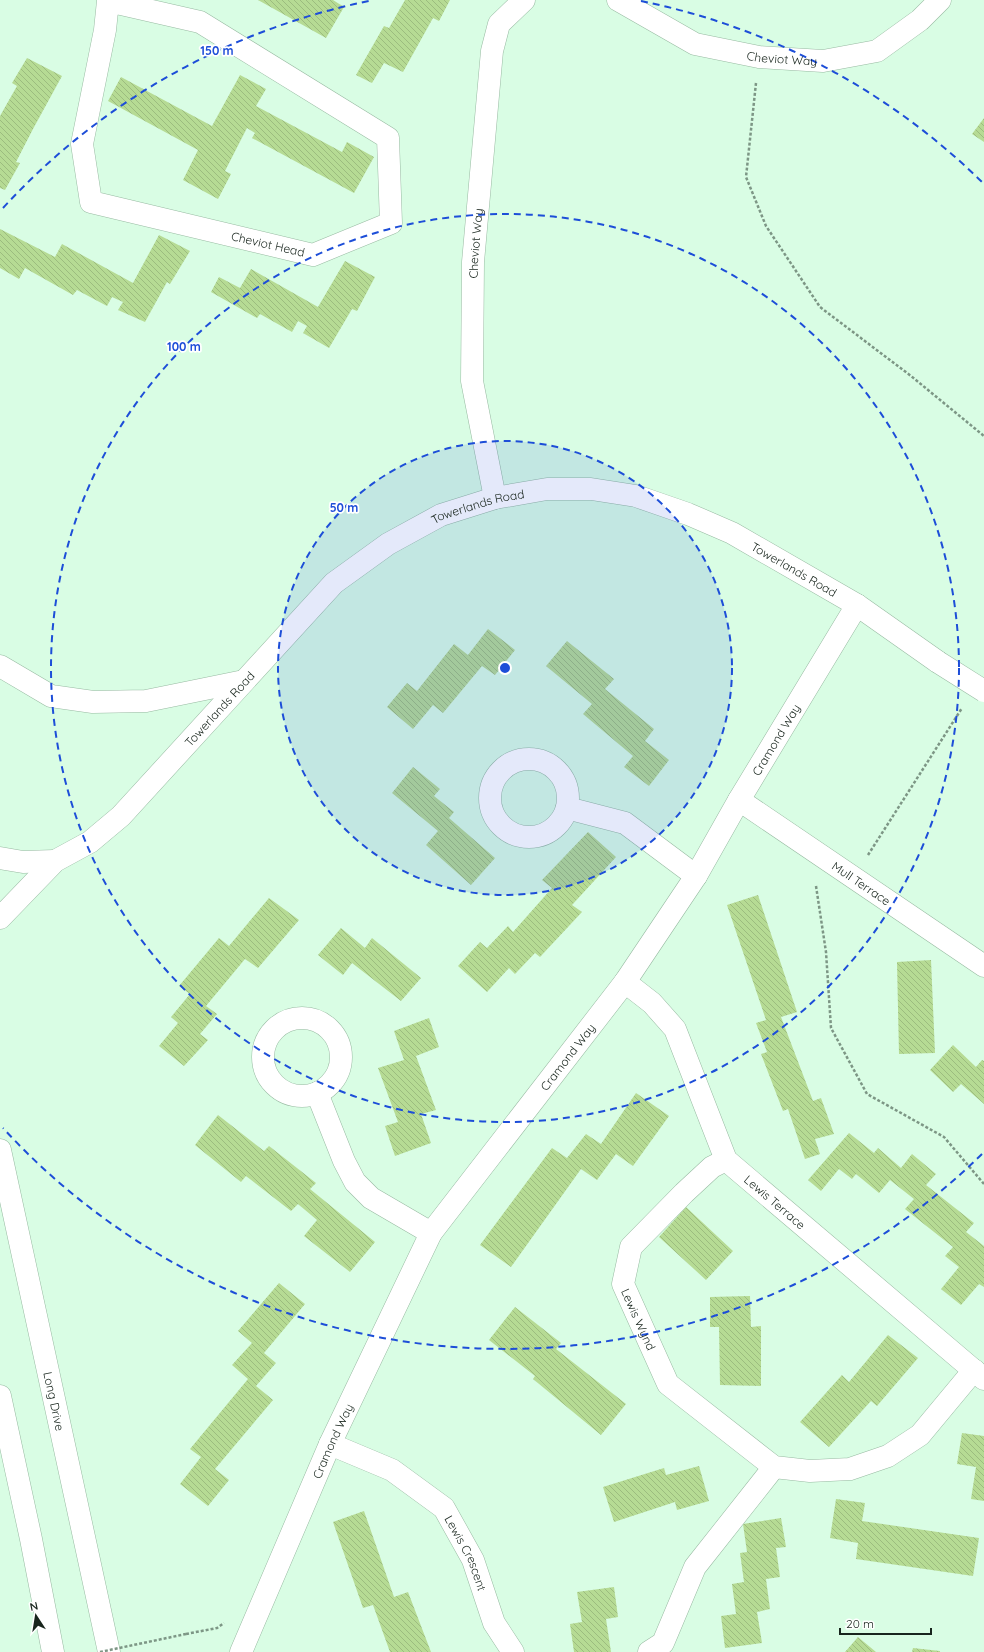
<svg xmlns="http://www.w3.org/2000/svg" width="984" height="1652" font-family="Quicksand,sans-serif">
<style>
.building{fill:url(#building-back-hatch)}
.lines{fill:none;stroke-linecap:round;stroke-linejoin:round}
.minor-casing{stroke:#98baa2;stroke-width:23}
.tertiary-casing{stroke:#98baa2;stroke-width:23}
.secondary-casing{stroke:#98baa2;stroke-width:23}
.path{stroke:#7d9685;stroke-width:2.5;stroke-dasharray:3 2;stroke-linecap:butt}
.minor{stroke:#fff;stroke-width:22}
.tertiary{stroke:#fff;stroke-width:22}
.secondary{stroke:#fff;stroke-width:22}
.tertiary-bridge-casing{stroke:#98baa2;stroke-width:23;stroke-linecap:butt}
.path-bridge{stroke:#7d9685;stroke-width:2.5;stroke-dasharray:3 2;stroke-linecap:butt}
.tertiary-bridge{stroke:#fff;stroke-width:22}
.ring{fill:none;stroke:#1d4ed8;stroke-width:2;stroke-dasharray:7 5}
.labels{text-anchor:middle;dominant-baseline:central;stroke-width:3.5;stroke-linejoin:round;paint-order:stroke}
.street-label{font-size:12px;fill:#18251d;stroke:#fff}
.centre{fill:#1d4ed8;stroke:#fff;stroke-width:2}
.ring-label{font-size:12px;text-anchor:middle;font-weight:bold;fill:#1d4ed8;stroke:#fff;stroke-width:3.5;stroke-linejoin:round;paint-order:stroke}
</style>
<defs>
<pattern id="building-back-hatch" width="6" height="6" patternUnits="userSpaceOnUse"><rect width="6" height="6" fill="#b6db94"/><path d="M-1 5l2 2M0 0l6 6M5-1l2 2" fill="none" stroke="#9cbc7f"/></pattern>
</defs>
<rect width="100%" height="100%" fill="#d9fde4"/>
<path class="building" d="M258 0H333L344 7 326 38Z
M405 0H450L439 21 433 18 403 72 384 63 372 83 356 75 384 26 389 28Z
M27 58 62 76 33 129 16 162 20 163 5 190 0 188V116L17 86 12 83Z
M240 75 266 89 256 106 342 152 347 142 374 157 354 193 252 138 255 133 247 128 225 171 231 174 218 199 183 180 198 150 108 101 121 77 212 126Z
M984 118V142L972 134Z
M0 229 55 257 62 244 133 283 159 235 190 251 170 284 167 282 145 322 118 310 123 302 112 297 107 306 77 290 73 295 25 268 19 279 0 268Z
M345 261 375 277 357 311 352 309 329 348 303 333 307 326 298 321 292 332 260 314 257 318 211 292 219 277 240 288 251 269 318 307Z
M488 629 515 650 495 675 482 666 443 713 433 705 413 729 387 707 407 683 417 691 454 644 468 655Z
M567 641 614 679 605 689 654 729 645 741 669 760 649 786 624 767 633 756 583 714 592 704 546 666Z
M413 767 440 789 434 796 454 812 449 818 495 858 471 885 426 845 438 831 392 793Z
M588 832 616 857 572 905 582 912 540 957 535 953 515 974 509 968 487 992 458 966 480 942 487 948 508 926 513 932 552 888 542 880Z
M758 895 797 1012 781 1017 813 1101 821 1098 834 1134 815 1139 820 1154 805 1159 788 1109 783 1111 761 1054 767 1052 756 1023 766 1020 727 905Z
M269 898 299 920 258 968 245 959 206 1006 217 1014 200 1034 208 1040 184 1066 159 1046 178 1023 171 1017 190 994 179 986 219 938 229 946Z
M341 928 365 948 372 938 421 978 401 1001 352 963 343 975 318 955Z
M931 960 935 1053 899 1054 897 962Z
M429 1018 439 1047 416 1056 436 1110 421 1114 431 1143 395 1156 385 1126 398 1122 378 1068 404 1060 394 1031Z
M953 1045 976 1067 982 1060 984 1061V1104L961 1084 953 1092 930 1070Z
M636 1093 669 1116 633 1166 616 1154 597 1180 581 1169 511 1267 480 1245 552 1148 567 1158 586 1134 601 1144Z
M218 1115 264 1151 269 1146 316 1183 310 1189 375 1242 350 1272 304 1236 317 1220 298 1204 291 1211 246 1176 241 1182 195 1145Z
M849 1133 874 1153 878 1148 901 1168 912 1154 936 1174 926 1185 974 1223 966 1232 984 1246V1287L979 1284 961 1305 941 1289 959 1267 945 1256 953 1247 905 1209 914 1199 890 1180 879 1193 856 1174 852 1179 839 1169 821 1191 808 1180Z
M686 1207 733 1251 706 1280 659 1237Z
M279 1283 305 1304 264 1353 276 1363 256 1386 273 1400 215 1469 229 1480 208 1506 180 1484 201 1457 190 1449 248 1379 232 1365 252 1343 238 1331Z
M750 1296 751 1327 761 1326V1386L720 1385 719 1327H710V1297Z
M515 1307 561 1343 556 1349 626 1404 601 1435 533 1379 535 1376 489 1340Z
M888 1335 918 1358 877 1406 871 1401 829 1447 800 1422 842 1375 849 1382Z
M962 1433 984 1436V1501L971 1499 976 1467 957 1464Z
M699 1466 709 1501 677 1510 675 1502 614 1522 603 1487 664 1468 666 1475Z
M836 1499 865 1503 862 1521 979 1538 973 1576 856 1559 858 1543 830 1538Z
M364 1511 394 1597 408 1592 431 1652H390L373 1605 363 1608 333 1522Z
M781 1518 786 1547 776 1548 780 1577 766 1579 770 1609 757 1612 762 1643 725 1648 721 1616 736 1614 732 1584 744 1582 740 1553 747 1552 743 1524Z
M614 1587 618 1617 606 1619 611 1652H574L570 1624 582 1622 577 1592Z
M858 1637 876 1652H845Z
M913 1648 940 1651V1652H912Z"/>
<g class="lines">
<defs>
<g id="minor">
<path id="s1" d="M618 0 695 44 759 57 823 61 877 51 920 20 940 0"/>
<path d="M108 1 200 22 388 138 391 223 313 255 91 202 82 144 105 30 108 1V0"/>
<path id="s2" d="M495 498 472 381 473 262 492 51 499 24 524 0"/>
<circle cx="529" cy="798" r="39"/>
<path id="s3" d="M739 800 984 966"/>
<path d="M567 808 625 823 696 876"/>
<path id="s4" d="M625 982 652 1003 675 1029 726 1160 984 1379"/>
<circle cx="302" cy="1057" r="39"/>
<path d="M317 1093 344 1161 355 1182 371 1198 431 1233"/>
<path id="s5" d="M726 1160 712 1167 684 1193 631 1247 623 1284 668 1384 774 1467 810 1471 850 1469 888 1456 920 1435 974 1370"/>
<path id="s6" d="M330 1444 392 1470 444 1508 473 1560 494 1623 513 1652"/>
<path id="s7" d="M241 1652 330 1444 431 1233 625 982 696 876 739 800 857 605"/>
<path d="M649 1652 663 1643 695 1567 774 1467"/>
</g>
<g id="tertiary">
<path d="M0 858 23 862 55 861"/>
<path id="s8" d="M0 918 55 861 90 842 121 816 334 583 388 544 441 515 495 498 547 489H591L636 496 688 514 732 533 857 605 938 662"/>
</g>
<g id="secondary">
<path d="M0 666 51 696 93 702 146 701 244 681"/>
<path id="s9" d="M0 1150 109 1652"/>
<path d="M0 1396 31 1539 53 1652"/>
</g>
</defs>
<use href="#minor" class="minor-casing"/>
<use href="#tertiary" class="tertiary-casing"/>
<use href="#secondary" class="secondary-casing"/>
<path class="path" d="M756 83 746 177 766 226 820 307 911 376 984 436
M868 855 962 708
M816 886 826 952 831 1028 867 1094 944 1137 984 1184
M186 1634 217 1628 224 1623"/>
<use href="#minor" class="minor"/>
<use href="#tertiary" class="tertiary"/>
<use href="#secondary" class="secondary"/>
<defs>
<path id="tertiary-bridge" d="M938 662 984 691"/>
</defs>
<use href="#tertiary-bridge" class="tertiary-bridge-casing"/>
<path class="path-bridge" d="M100 1652 186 1634"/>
<use href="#tertiary-bridge" class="tertiary-bridge"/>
</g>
<circle cx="505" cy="668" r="227" fill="#1d4ed8" fill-opacity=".12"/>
<g class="ring">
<circle cx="505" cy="668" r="227"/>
<circle cx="505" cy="668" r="454"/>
<path d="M982 1154A681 681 0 0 1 3 1128M3 208A681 681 0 0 1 369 1M641 1A681 681 0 0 1 982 182"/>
</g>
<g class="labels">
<g class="street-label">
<text stroke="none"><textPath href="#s1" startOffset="177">Cheviot Way</textPath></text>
<text transform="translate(268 244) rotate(13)">Cheviot Head</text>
<text stroke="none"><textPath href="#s2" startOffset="257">Cheviot Way</textPath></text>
<text stroke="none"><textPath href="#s8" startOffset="640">Towerlands Road</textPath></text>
<text stroke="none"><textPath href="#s8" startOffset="976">Towerlands Road</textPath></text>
<text stroke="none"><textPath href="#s8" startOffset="305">Towerlands Road</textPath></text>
<text stroke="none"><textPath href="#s7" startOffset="1063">Cramond Way</textPath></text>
<text stroke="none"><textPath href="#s3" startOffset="148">Mull Terrace</textPath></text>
<text stroke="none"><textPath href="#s7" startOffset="683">Cramond Way</textPath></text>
<text stroke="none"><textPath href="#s4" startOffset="274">Lewis Terrace</textPath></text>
<text stroke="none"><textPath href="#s5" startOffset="206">Lewis Wynd</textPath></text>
<text stroke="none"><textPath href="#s9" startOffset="257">Long Drive</textPath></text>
<text stroke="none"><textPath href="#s7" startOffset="230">Cramond Way</textPath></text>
<text stroke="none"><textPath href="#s6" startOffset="182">Lewis Crescent</textPath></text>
</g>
</g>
<circle cx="505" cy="668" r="6" class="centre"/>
<g class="ring-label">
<text x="217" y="55">150 m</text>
<text x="184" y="351">100 m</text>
<text x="344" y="512">50 m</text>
</g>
<g transform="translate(36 1616) rotate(348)" stroke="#ffffff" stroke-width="3" paint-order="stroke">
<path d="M0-3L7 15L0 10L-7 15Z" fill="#18251d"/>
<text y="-6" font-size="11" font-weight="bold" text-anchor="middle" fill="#18251d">N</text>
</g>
<path d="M840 1628v6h91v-6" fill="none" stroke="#18251d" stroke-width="2"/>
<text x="846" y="1628" font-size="12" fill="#18251d" stroke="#ffffff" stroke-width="3" paint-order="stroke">20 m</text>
</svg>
